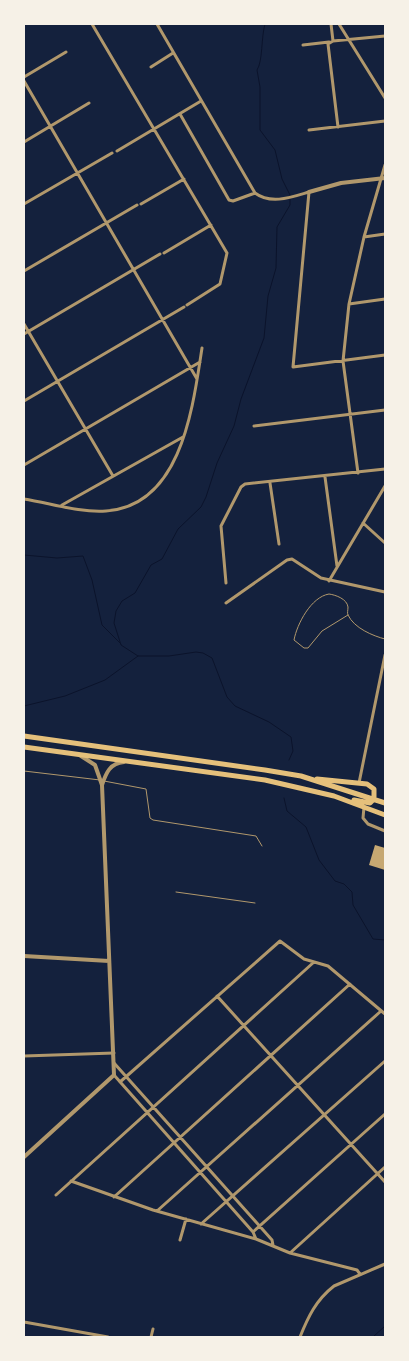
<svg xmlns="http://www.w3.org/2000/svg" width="409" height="1361" font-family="Jost,sans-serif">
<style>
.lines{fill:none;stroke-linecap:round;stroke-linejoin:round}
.stream{stroke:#0b132b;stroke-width:1}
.building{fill:#c6a872}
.service{stroke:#b1986c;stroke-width:1}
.minor{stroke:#b1986c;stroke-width:3}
.tertiary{stroke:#b1986c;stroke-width:4}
.trunk{stroke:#e5c07b;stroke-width:5}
</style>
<rect width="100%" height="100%" fill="#14213d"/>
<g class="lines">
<path class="stream" d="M265 24C261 37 263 61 257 70L260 87V130L275 150 282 179 290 195
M24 555 57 558 83 556 92 580 102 625 121 644
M24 706 65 696 105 680 138 656
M289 760 293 751 291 737 269 722 235 706 227 697 212 658 203 653 196 652 169 656H138L121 645 114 623 116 611 122 601 135 593 151 565 162 559 178 529 201 507 206 497 217 463 234 426 241 399 264 338 268 296 276 268 277 227 290 205V199
M284 798 287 811 306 827 319 860 335 881 344 884 352 892 353 905 373 939 385 940
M373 1337 385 1326"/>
</g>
<path class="building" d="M375 845 385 848V870L369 865Z"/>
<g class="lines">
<path class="service" d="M348 615 322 631 308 648H304L294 640C297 624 311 597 329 594 336 595 347 599 348 607 348 610 347 613 348 615 354 628 373 636 385 639
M24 771 100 780
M104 781 146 789 150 818 153 820 256 836 262 846
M176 892 255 903"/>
<path class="minor" d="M92 24 227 253 220 284 187 305
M157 24 255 193C271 205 292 197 309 192L293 367 385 355
M331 24 333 41
M339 24 385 98
M303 45 329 42
M151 67 173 53
M24 77 66 52
M24 81 197 379
M180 114 229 200 233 201 255 193
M338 127 328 44 333 41 385 36
M309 130 385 121
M24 142 89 103
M117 151 201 101
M24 204 112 153
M141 204 184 179
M364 237 385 234
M164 253 211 225
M24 271 137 205
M349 304 385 299
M24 324 113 476
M24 334 160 254
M24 401 184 307
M254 426 385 410
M24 465 200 362
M358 473 343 361 349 304 364 237 385 165
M325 477 337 566
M270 483 279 544
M24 499C50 503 80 513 106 511 182 506 193 406 202 348
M62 505 183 437
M363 523 385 543
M329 581 385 486
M226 583 221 526 241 487 245 484 385 469
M226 603 287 560 292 559 321 578 385 592
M359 783 385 655
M364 807 363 818 368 824 385 831
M217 996 385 1182
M24 1056 114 1053
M114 1063 272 1240 273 1245
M114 1075 253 1232 256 1239
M120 1082 280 941 304 959 328 966 385 1014
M71 1181 153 1210 256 1239 290 1253 357 1270 360 1274
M56 1195 314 962
M114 1197 350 984
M157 1211 381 1011
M201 1224 385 1061
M253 1232 385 1114
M180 1240 186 1219
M290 1253 385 1167
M24 1322 108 1337
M151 1337 153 1329
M300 1337C308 1317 316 1300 334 1286L385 1264"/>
<path class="tertiary" d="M309 192 341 183 385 178
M102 785C106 773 110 763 124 762
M24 956 109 961
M24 1157 114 1075 102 785 95 765 81 756"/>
<path class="trunk" d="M24 736 265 770 301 776 385 803
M24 747 265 780 334 796 385 815
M317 779 367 784 374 789V799L370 803 354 800"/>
</g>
<rect width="409" height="1361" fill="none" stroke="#f6f1e7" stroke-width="50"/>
</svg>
